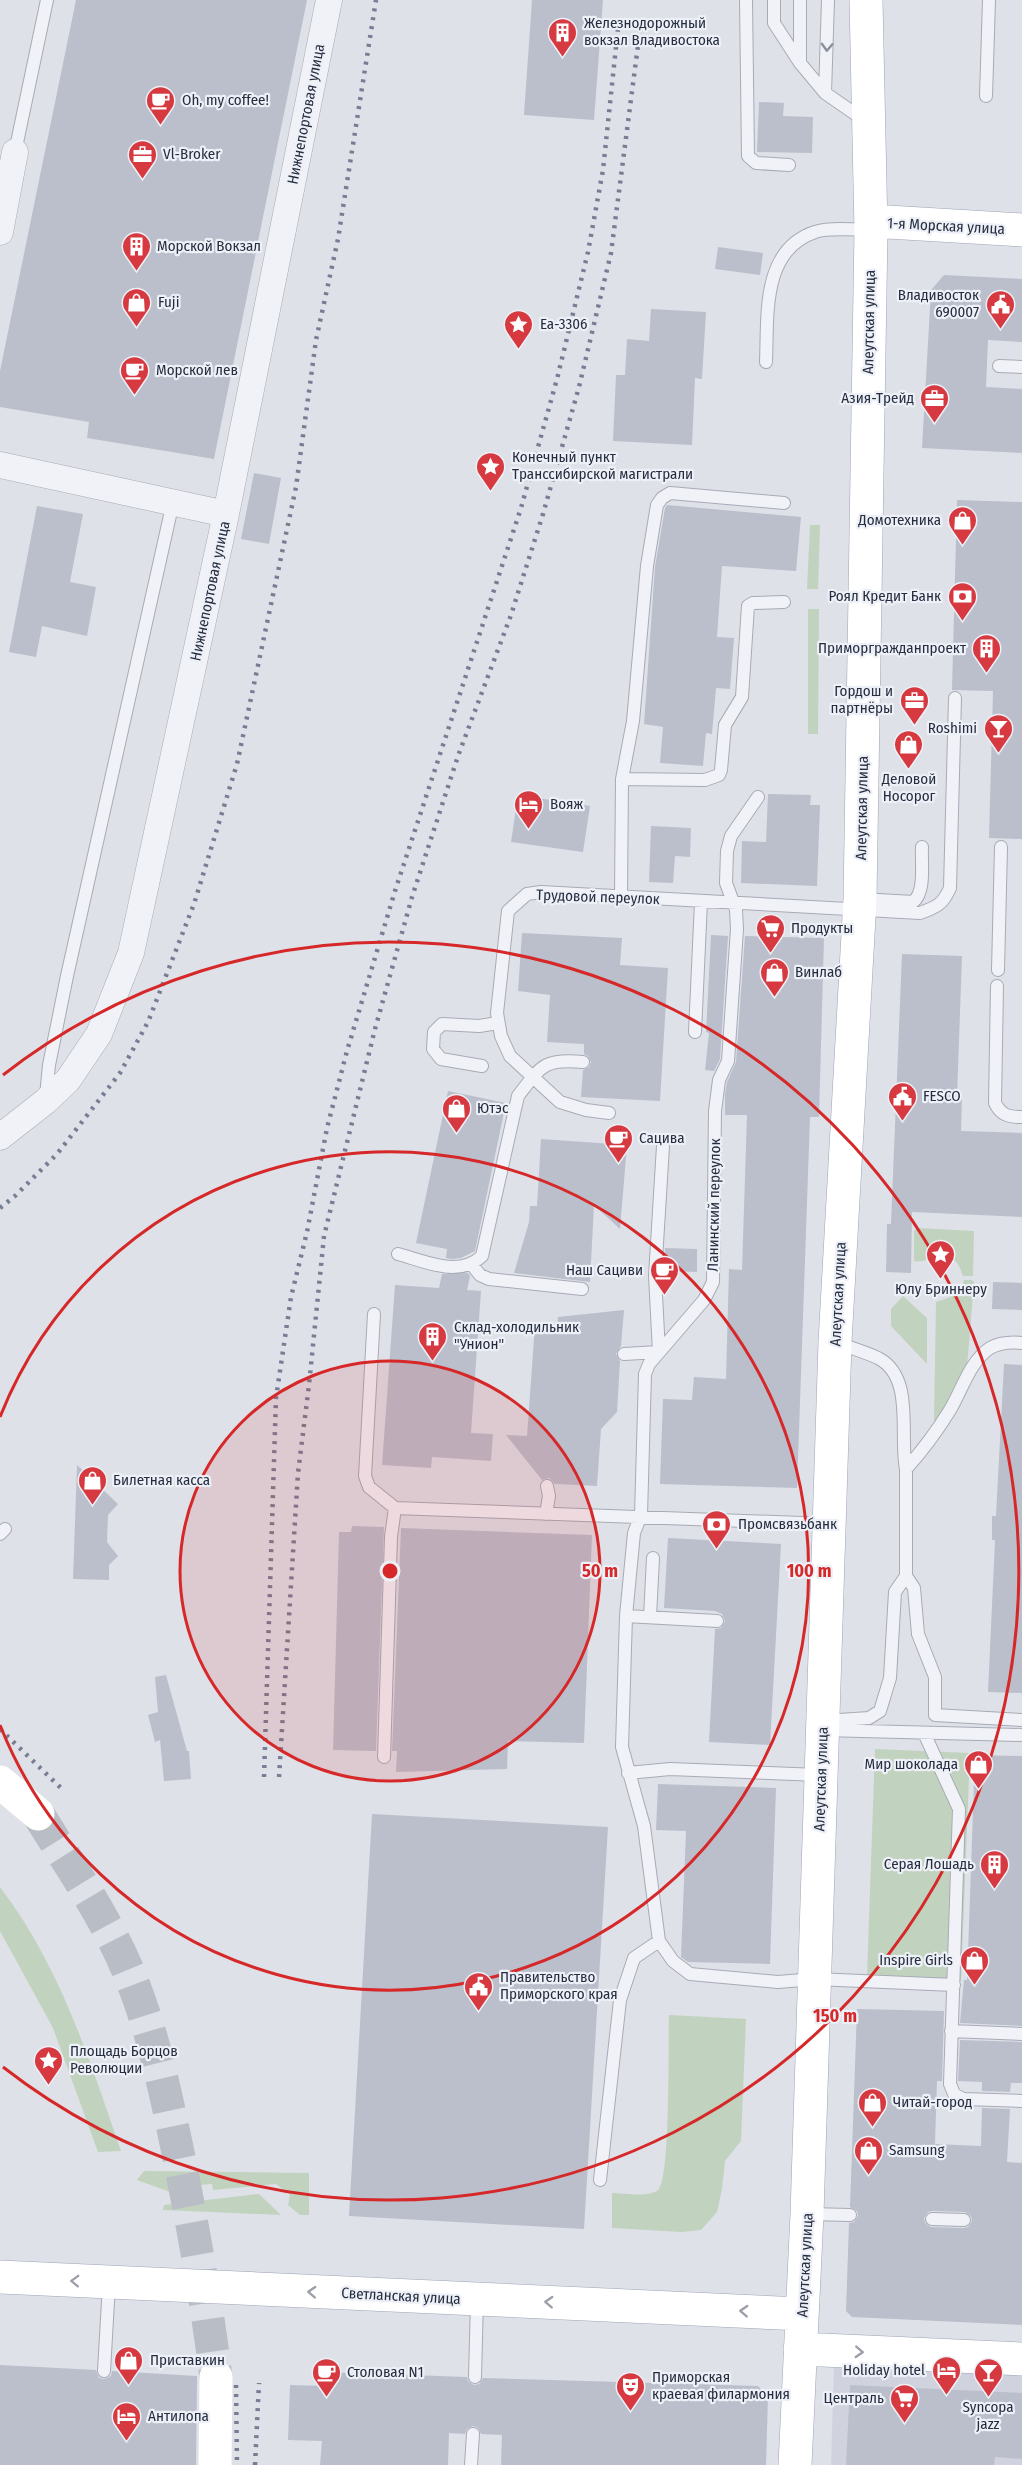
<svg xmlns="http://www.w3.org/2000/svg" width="1022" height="2465" font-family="'Fira Sans Condensed',sans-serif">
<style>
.built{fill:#d0d3de}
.green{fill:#c1d3be}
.building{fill:#bbbfcc;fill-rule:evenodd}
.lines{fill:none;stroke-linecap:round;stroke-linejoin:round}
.secondary-tunnel{stroke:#b9bdc6;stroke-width:33;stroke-dasharray:33 16;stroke-linecap:butt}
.service-casing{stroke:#a7abb6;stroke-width:14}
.minor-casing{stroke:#a7abb6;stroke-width:27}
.primary-casing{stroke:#9ca4b5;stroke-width:34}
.service{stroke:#f1f2f7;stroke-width:12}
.minor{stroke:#f1f2f7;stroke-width:26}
.secondary{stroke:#fff;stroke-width:33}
.primary{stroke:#fff;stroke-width:33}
.rail{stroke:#767e93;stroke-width:4.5;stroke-dasharray:3 6;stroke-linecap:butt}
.oneway{stroke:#8c909c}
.oneway2{stroke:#9da0a9}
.ring{fill:none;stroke:#d62828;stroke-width:3}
.labels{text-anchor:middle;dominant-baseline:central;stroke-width:4.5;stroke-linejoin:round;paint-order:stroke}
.poi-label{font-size:15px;fill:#262d40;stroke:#edf0f6;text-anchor:start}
.street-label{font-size:15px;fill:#262d40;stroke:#edf0f6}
.centre{fill:#d62828;stroke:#edf0f6;stroke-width:3}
.ring-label{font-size:18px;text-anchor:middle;font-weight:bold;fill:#d62828;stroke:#edf0f6;stroke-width:4.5;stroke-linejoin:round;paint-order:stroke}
</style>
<rect width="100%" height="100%" fill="#dee1e8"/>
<path class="built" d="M834 2366 1022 2375V2465H831Z"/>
<path class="green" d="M810 525H820L818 589H807Z
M808 609H819L818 734H808Z
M917 1228 974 1231 973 1276H963C953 1242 935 1264 914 1261V1231Z
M964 1280H972L974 1282 967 1367 936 1424 934 1420 936 1302C949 1298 959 1295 964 1280Z
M903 1296 927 1318V1364L891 1326V1309Z
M875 1749 970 1753 961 1981 867 1976Z
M0 1887C60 1966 89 2058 121 2151L98 2152 53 2028 0 1931Z
M669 2015 746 2019 741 2141 725 2161 722 2189 717 2212 701 2230 682 2232 612 2228V2193C625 2193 648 2198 658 2190 671 2180 668 2040 669 2015Z
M144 2171 309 2173V2215H300L288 2205 290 2195 276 2184 213 2190 212 2184 177 2187 173 2193 137 2180Z
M259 2194 281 2215 163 2210 164 2205Z"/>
<path class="building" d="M76 0H307L214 459 87 438 89 422 0 407V371Z
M532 0H603L594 120 524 115Z
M759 102 784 103 783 116 813 117 812 153 757 152Z
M718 247 763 253 760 275 715 269Z
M944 275 1022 279V342L988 340 986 387 1022 389V453L922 448 931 290Z
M651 309 706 312 702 379 695 378 692 445 613 441 616 375H625L627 339 649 341Z
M254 473 281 478 269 544 241 539Z
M957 500 1022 502V839L989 838 993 691 952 690Z
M667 505 801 517 796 571 722 566 717 637 734 638 730 689 716 688 712 734 706 733 703 766 660 763 663 727 644 724 655 567 665 508Z
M37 506 83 514 70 582 96 587 87 636 42 626 36 657 9 652Z
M768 794 811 795 810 805H820L817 886 741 883 742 841 766 842Z
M518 795 590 806 583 852 511 842Z
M651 826 691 828 690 857 675 856 673 883 649 882Z
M522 933 622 938 620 965 668 968 660 1101 581 1097 583 1070 589 1067 591 1062 588 1056 584 1054V1044L547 1042 550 995 518 991Z
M711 935 728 936 720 1059 714 1071 705 1070 709 1033 706 1032Z
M745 936 824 938 819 1117H810L797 1488 660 1484 663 1399 692 1400 694 1377 726 1379 729 1269 742 1270 747 1115H725V1094L727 1082 736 1062Z
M902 954 962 956 957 1097H962L961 1131 1022 1133V1217L912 1212 911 1273 886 1272 887 1224H891Z
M448 1091 506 1103 475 1251 461 1258 452 1259 446 1258 447 1249 416 1243Z
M541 1139 627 1145 620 1229 594 1205 590 1282 514 1273 529 1222 530 1206H537Z
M665 1248 697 1249V1272L664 1271Z
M468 1273 470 1276 467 1290 481 1291 471 1433 493 1434 491 1461 432 1457 431 1468 382 1465 395 1285 439 1288 442 1274Z
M993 1282 1022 1283V1310L992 1309Z
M624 1310 621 1346 616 1354 620 1361 617 1412 601 1429 597 1486 555 1484 549 1478 542 1480 506 1435 527 1436 535 1325 557 1326 558 1317Z
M1004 1364 1022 1365V1693L988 1692 995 1540H992V1516H996Z
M77 1465 118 1504 108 1515 107 1542 118 1556 109 1565V1580L73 1579Z
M352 1526 384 1527 376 1751 333 1750 339 1532H351Z
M401 1528 592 1535 584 1743 508 1741 507 1769 396 1772 397 1751H392Z
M668 1538 781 1544 770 1745 709 1742 715 1629 721 1628 725 1621 722 1614 715 1611 664 1608Z
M166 1675 187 1751H189L191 1779 164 1781 160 1740 155 1742 148 1715 158 1712 155 1677Z
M975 1755 1022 1756V2026L960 2023 964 1980H967Z
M658 1784 776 1788 770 1964 688 1962 681 1957 686 1831 656 1830Z
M372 1814 608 1827 584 2229 349 2216Z
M857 2009 944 2011 942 2081H937L935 2144 981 2146 982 2108 1010 2109 1007 2162 1022 2163V2325L852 2317 846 2311 849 2223 854 2222 858 2216 857 2211 850 2207ZM932 2211 965 2212 971 2216 972 2221 968 2227 964 2228 931 2227 925 2223 924 2218 928 2212Z
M960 2040 1022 2042V2083H1011L1010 2092 982 2091V2082L958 2081Z
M0 2365 96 2370 99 2378 104 2379 111 2376 112 2371 197 2376 196 2465H0Z
M324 2372 467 2377 468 2381 474 2385 479 2384 483 2378 758 2386 768 2397 766 2465H501L502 2435 481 2434 478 2428 473 2426 467 2429 465 2434 449 2433 448 2465H320L322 2441 288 2440 290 2385 323 2386Z
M850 2385 1022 2393V2459L995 2457 994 2465H846Z"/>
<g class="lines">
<path class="secondary-tunnel" d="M38 1814C62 1853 88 1891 109 1931 145 1997 161 2071 176 2143 192 2221 206 2298 216 2377"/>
<defs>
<path id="service" d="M746 0 748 156 756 163 789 165
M774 0V23L800 63 825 93 864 120
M800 63V0
M825 93 828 0
M986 96 989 0
M15 152 47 0
M766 362C768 316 761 250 815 232 828 227 856 230 871 230
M999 366 1022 367
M622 779 705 780 719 775 721 770 725 725 742 697 748 606 753 603 784 602
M758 797 731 836 727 851 726 883 736 910 737 929 728 1061 719 1080 715 1111 713 1282 704 1300 649 1364 645 1374 641 1515 634 1533 626 1616 622 1747 644 1826 659 1941 673 1961 690 1974 778 1982 815 1979 954 1985
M621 896 622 779 633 721 647 566 657 505 662 498 670 493 784 503
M861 899 913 902C926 892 921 862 922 847
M998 970 1001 847
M997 986 995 1103C1001 1115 1008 1117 1022 1117
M695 1032 701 902
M482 1066 441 1059 433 1049 434 1032 442 1024 479 1026 498 1023
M46 1096 49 1065 67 976 173 502
M609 1113 586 1110 560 1102 510 1056 501 1036 497 1013 508 911 527 894 541 892 920 913C937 907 943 904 950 888L955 698
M398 1254C424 1261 459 1278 482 1256L518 1096C541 1066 544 1058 583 1062
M472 1265 480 1275 489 1279 582 1289
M374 1314 365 1476 369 1487 395 1508 828 1524
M624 1354 659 1352 655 1276 663 1146
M906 1469C923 1450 937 1431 950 1410 962 1390 970 1361 990 1348 999 1343 1012 1342 1022 1343
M546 1514 549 1496 547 1486
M0 1534 5 1529
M906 1576 914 1588 918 1634 935 1677V1715L1022 1720
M626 1616 717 1621
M650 1617 653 1558
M824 1721 869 1718 880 1711 890 1678 895 1592 906 1576V1469C899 1435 915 1377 878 1358 865 1352 851 1348 838 1343
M823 1730 1022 1735
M924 1733 959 1809 950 2084 954 2094 963 2099 1022 2101
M384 1757 391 1537 395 1508
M628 1773 670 1769 819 1775
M951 2031 1022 2034
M600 2180 620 2000 634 1958 659 1941
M809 2214 850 2215
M932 2219 964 2220
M104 2371 109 2284
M475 2377 477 2300
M471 2465 473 2434"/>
<path id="minor" d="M0 232 15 152
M0 465 226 514
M0 1137 46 1101 68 1080 99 1034 131 953 226 514 329 0"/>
<path id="primary" d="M871 221 1022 230
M0 2277 802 2314
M800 2349 1022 2359
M795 2465 807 2214 835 1342 860 899 871 230 866 0"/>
</defs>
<use href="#service" class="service-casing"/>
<use href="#minor" class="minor-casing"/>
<use href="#primary" class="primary-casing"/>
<use href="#service" class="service"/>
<use href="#minor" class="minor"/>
<path class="secondary" d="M0 1782 38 1814
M215 2465 216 2377"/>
<use href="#primary" class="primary"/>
<path class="rail" d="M0 1208 15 1196 57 1154 120 1073 148 1022 194 904 237 764 296 487 316 340 338 239 376 0
M0 1729 62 1789
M264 1777 276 1398 291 1297 307 1232 327 1128 347 1051 395 891 521 508 557 379 588 252 603 170 618 28
M279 1777 298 1473 309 1385 324 1236 375 1029 412 897 458 756 511 615 543 514 579 387 611 253 640 30
M236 2385 237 2465
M255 2465 259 2383"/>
</g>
<defs><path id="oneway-chevron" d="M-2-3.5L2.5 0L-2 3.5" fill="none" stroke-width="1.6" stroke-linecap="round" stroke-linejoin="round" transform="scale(1.5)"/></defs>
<use class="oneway" href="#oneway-chevron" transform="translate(827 47) rotate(92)"/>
<g class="oneway2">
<use href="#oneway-chevron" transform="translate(75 2281) rotate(-178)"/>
<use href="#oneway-chevron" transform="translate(312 2292) rotate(-177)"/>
<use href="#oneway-chevron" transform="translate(549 2302) rotate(-177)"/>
<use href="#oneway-chevron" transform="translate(744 2311) rotate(-177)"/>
<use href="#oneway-chevron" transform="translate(859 2352) rotate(3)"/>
</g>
<circle cx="390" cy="1571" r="210" fill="#d62828" fill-opacity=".12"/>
<g class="ring">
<circle cx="390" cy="1571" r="210"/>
<path d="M0 1417A419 419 0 1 1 0 1725"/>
<path d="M3 1075A629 629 0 1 1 3 2067"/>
</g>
<defs>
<symbol id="building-pin" viewBox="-11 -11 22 30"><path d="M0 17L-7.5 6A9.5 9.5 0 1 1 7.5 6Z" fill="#d73941" stroke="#edf0f6"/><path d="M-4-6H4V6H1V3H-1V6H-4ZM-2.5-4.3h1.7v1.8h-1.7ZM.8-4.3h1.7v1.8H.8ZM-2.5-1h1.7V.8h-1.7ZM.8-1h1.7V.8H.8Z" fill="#fff"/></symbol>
<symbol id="cafe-pin" viewBox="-11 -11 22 30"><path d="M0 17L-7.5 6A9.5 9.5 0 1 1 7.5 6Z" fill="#d73941" stroke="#edf0f6"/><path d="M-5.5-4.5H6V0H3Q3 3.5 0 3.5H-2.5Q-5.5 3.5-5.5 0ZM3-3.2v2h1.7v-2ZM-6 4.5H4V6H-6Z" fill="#fff"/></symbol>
<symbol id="office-pin" viewBox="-11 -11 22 30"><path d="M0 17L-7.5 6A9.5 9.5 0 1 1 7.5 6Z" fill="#d73941" stroke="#edf0f6"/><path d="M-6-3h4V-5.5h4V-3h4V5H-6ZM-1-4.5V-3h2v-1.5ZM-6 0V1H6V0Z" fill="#fff"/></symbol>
<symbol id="shop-pin" viewBox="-11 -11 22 30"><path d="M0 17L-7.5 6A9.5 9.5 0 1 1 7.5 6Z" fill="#d73941" stroke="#edf0f6"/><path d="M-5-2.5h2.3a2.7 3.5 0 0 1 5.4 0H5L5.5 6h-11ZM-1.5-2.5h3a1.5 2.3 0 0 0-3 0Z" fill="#fff"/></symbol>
<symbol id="civic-pin" viewBox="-11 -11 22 30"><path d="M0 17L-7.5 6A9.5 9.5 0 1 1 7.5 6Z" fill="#d73941" stroke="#edf0f6"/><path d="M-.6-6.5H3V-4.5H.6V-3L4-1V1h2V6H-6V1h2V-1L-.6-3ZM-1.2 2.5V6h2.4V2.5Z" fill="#fff"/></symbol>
<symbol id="sight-pin" viewBox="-11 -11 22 30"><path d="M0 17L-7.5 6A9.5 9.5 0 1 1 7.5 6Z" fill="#d73941" stroke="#edf0f6"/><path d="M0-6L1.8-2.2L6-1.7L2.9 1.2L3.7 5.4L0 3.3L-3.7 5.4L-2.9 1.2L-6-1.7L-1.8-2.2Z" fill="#fff"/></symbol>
<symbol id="bank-pin" viewBox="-11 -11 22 30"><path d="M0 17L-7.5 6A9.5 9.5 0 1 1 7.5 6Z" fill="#d73941" stroke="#edf0f6"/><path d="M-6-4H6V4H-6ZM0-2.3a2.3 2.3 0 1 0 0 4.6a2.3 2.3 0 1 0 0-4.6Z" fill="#fff"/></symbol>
<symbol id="bar-pin" viewBox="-11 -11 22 30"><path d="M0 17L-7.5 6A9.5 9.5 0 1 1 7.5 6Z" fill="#d73941" stroke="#edf0f6"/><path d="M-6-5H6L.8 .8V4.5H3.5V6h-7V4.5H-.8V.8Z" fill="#fff"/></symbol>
<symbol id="hotel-pin" viewBox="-11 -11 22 30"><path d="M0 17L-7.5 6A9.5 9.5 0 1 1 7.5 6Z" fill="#d73941" stroke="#edf0f6"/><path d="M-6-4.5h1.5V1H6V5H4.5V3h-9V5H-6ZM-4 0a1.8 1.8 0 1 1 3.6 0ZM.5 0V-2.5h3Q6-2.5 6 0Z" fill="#fff"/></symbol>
<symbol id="supermarket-pin" viewBox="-11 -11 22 30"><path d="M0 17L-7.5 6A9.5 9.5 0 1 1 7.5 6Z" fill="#d73941" stroke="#edf0f6"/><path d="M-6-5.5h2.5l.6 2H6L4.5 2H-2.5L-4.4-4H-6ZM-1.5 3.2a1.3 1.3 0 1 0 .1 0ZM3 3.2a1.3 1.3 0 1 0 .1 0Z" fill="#fff"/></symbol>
<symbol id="theatre-pin" viewBox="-11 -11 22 30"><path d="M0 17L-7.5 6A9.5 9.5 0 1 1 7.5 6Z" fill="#d73941" stroke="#edf0f6"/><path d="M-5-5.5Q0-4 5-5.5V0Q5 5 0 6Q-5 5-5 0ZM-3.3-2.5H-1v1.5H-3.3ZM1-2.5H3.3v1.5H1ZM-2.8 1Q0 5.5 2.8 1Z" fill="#fff"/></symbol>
</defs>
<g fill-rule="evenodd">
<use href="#building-pin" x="546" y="16" width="33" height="45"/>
<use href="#cafe-pin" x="144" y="84" width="33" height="45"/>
<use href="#office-pin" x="126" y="138" width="33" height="45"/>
<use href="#building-pin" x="120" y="230" width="33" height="45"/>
<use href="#shop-pin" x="120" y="286" width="33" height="45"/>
<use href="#civic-pin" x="984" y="288" width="33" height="45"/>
<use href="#sight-pin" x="502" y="308" width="33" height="45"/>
<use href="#cafe-pin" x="118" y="354" width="33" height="45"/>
<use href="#office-pin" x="918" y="382" width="33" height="45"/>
<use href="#sight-pin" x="474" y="450" width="33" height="45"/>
<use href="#shop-pin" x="946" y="504" width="33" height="45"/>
<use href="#bank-pin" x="946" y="580" width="33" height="45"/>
<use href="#building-pin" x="970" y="632" width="33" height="45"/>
<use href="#office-pin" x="898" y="684" width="33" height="45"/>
<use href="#bar-pin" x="982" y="712" width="33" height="45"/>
<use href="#shop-pin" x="892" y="728" width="33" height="45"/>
<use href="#hotel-pin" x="512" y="788" width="33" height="45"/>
<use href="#supermarket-pin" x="754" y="912" width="33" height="45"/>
<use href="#shop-pin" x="758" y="956" width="33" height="45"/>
<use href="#civic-pin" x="886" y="1080" width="33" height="45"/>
<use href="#shop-pin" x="440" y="1092" width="33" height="45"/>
<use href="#cafe-pin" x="602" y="1122" width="33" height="45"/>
<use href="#sight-pin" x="924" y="1238" width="33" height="45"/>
<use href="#cafe-pin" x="648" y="1254" width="33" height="45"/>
<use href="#building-pin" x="416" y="1320" width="33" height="45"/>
<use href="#shop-pin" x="76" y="1464" width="33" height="45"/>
<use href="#bank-pin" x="700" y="1508" width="33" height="45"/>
<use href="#shop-pin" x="962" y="1748" width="33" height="45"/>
<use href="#building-pin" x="978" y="1848" width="33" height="45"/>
<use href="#shop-pin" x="958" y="1944" width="33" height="45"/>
<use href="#civic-pin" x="462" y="1970" width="33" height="45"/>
<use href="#sight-pin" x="32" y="2044" width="33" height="45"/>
<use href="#shop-pin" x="856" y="2086" width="33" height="45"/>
<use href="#shop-pin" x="852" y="2134" width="33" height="45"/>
<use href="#shop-pin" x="112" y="2344" width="33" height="45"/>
<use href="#hotel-pin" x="930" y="2354" width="33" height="45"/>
<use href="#cafe-pin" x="310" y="2356" width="33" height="45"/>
<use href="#bar-pin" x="972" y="2356" width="33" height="45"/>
<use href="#theatre-pin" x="614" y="2370" width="33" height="45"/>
<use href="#supermarket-pin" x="888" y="2382" width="33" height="45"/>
<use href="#hotel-pin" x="110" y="2400" width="33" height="45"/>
</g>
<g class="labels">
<g class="poi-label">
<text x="584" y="23">Железнодорожный<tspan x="584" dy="17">вокзал Владивостока</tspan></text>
<text x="182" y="100">Oh, my coffee!</text>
<text x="163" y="154">Vl-Broker</text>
<text x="157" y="246">Морской Вокзал</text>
<text x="979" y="295" text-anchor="end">Владивосток<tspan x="979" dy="17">690007</tspan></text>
<text x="158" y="302">Fuji</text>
<text x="540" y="324">Еа-3306</text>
<text x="156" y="370">Морской лев</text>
<text x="914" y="398" text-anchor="end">Азия-Трейд</text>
<text x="512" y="457">Конечный пункт<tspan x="512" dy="17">Транссибирской магистрали</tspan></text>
<text x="941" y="520" text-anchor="end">Домотехника</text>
<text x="941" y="596" text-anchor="end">Роял Кредит Банк</text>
<text x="966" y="648" text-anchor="end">Приморгражданпроект</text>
<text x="893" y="691" text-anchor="end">Гордош и<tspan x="893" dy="17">партнёры</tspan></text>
<text x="977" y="728" text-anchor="end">Roshimi</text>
<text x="909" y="779" text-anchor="middle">Деловой<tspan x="909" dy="17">Носорог</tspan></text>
<text x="550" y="804">Вояж</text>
<text x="791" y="928">Продукты</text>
<text x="795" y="972">Винлаб</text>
<text x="923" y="1096">FESCO</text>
<text x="477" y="1108">Ютэс</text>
<text x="639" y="1138">Сацива</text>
<text x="643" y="1270" text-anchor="end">Наш Сациви</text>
<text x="941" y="1289" text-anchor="middle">Юлу Бриннеру</text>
<text x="454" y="1327">Склад-холодильник<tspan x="454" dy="17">"Унион"</tspan></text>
<text x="113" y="1480">Билетная касса</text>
<text x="738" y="1524">Промсвязьбанк</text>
<text x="958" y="1764" text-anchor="end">Мир шоколада</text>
<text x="974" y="1864" text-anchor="end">Серая Лошадь</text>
<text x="953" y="1960" text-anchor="end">Inspire Girls</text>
<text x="500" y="1977">Правительство<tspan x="500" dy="17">Приморского края</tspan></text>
<text x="70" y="2051">Площадь Борцов<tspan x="70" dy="17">Революции</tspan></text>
<text x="893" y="2102">Читай-город</text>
<text x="889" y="2150">Samsung</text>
<text x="150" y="2360">Приставкин</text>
<text x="925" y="2370" text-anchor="end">Holiday hotel</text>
<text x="347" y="2372">Столовая N1</text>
<text x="652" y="2377">Приморская<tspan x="652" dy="17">краевая филармония</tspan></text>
<text x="884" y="2398" text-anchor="end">Централь</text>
<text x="988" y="2407" text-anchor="middle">Syncopa<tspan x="988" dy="17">jazz</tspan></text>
<text x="148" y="2416">Антилопа</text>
</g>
<g class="street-label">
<text transform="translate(306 114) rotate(-79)">Нижнепортовая улица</text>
<text transform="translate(946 226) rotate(3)">1-я Морская улица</text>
<text transform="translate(869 322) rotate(-89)">Алеутская улица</text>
<text transform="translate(210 591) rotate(-78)">Нижнепортовая улица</text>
<text transform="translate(862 808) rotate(-89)">Алеутская улица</text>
<text transform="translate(598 897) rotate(2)">Трудовой переулок</text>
<text transform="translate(714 1205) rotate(-89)">Ланинский переулок</text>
<text transform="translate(838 1294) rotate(-87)">Алеутская улица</text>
<text transform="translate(821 1779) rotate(-88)">Алеутская улица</text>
<text transform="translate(805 2265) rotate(-87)">Алеутская улица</text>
<text transform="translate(401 2296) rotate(3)">Светланская улица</text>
</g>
</g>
<circle cx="390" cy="1571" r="9" class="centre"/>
<g class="ring-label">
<text x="600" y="1577">50 m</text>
<text x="809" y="1577">100 m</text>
<text x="835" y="2022">150 m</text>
</g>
</svg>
